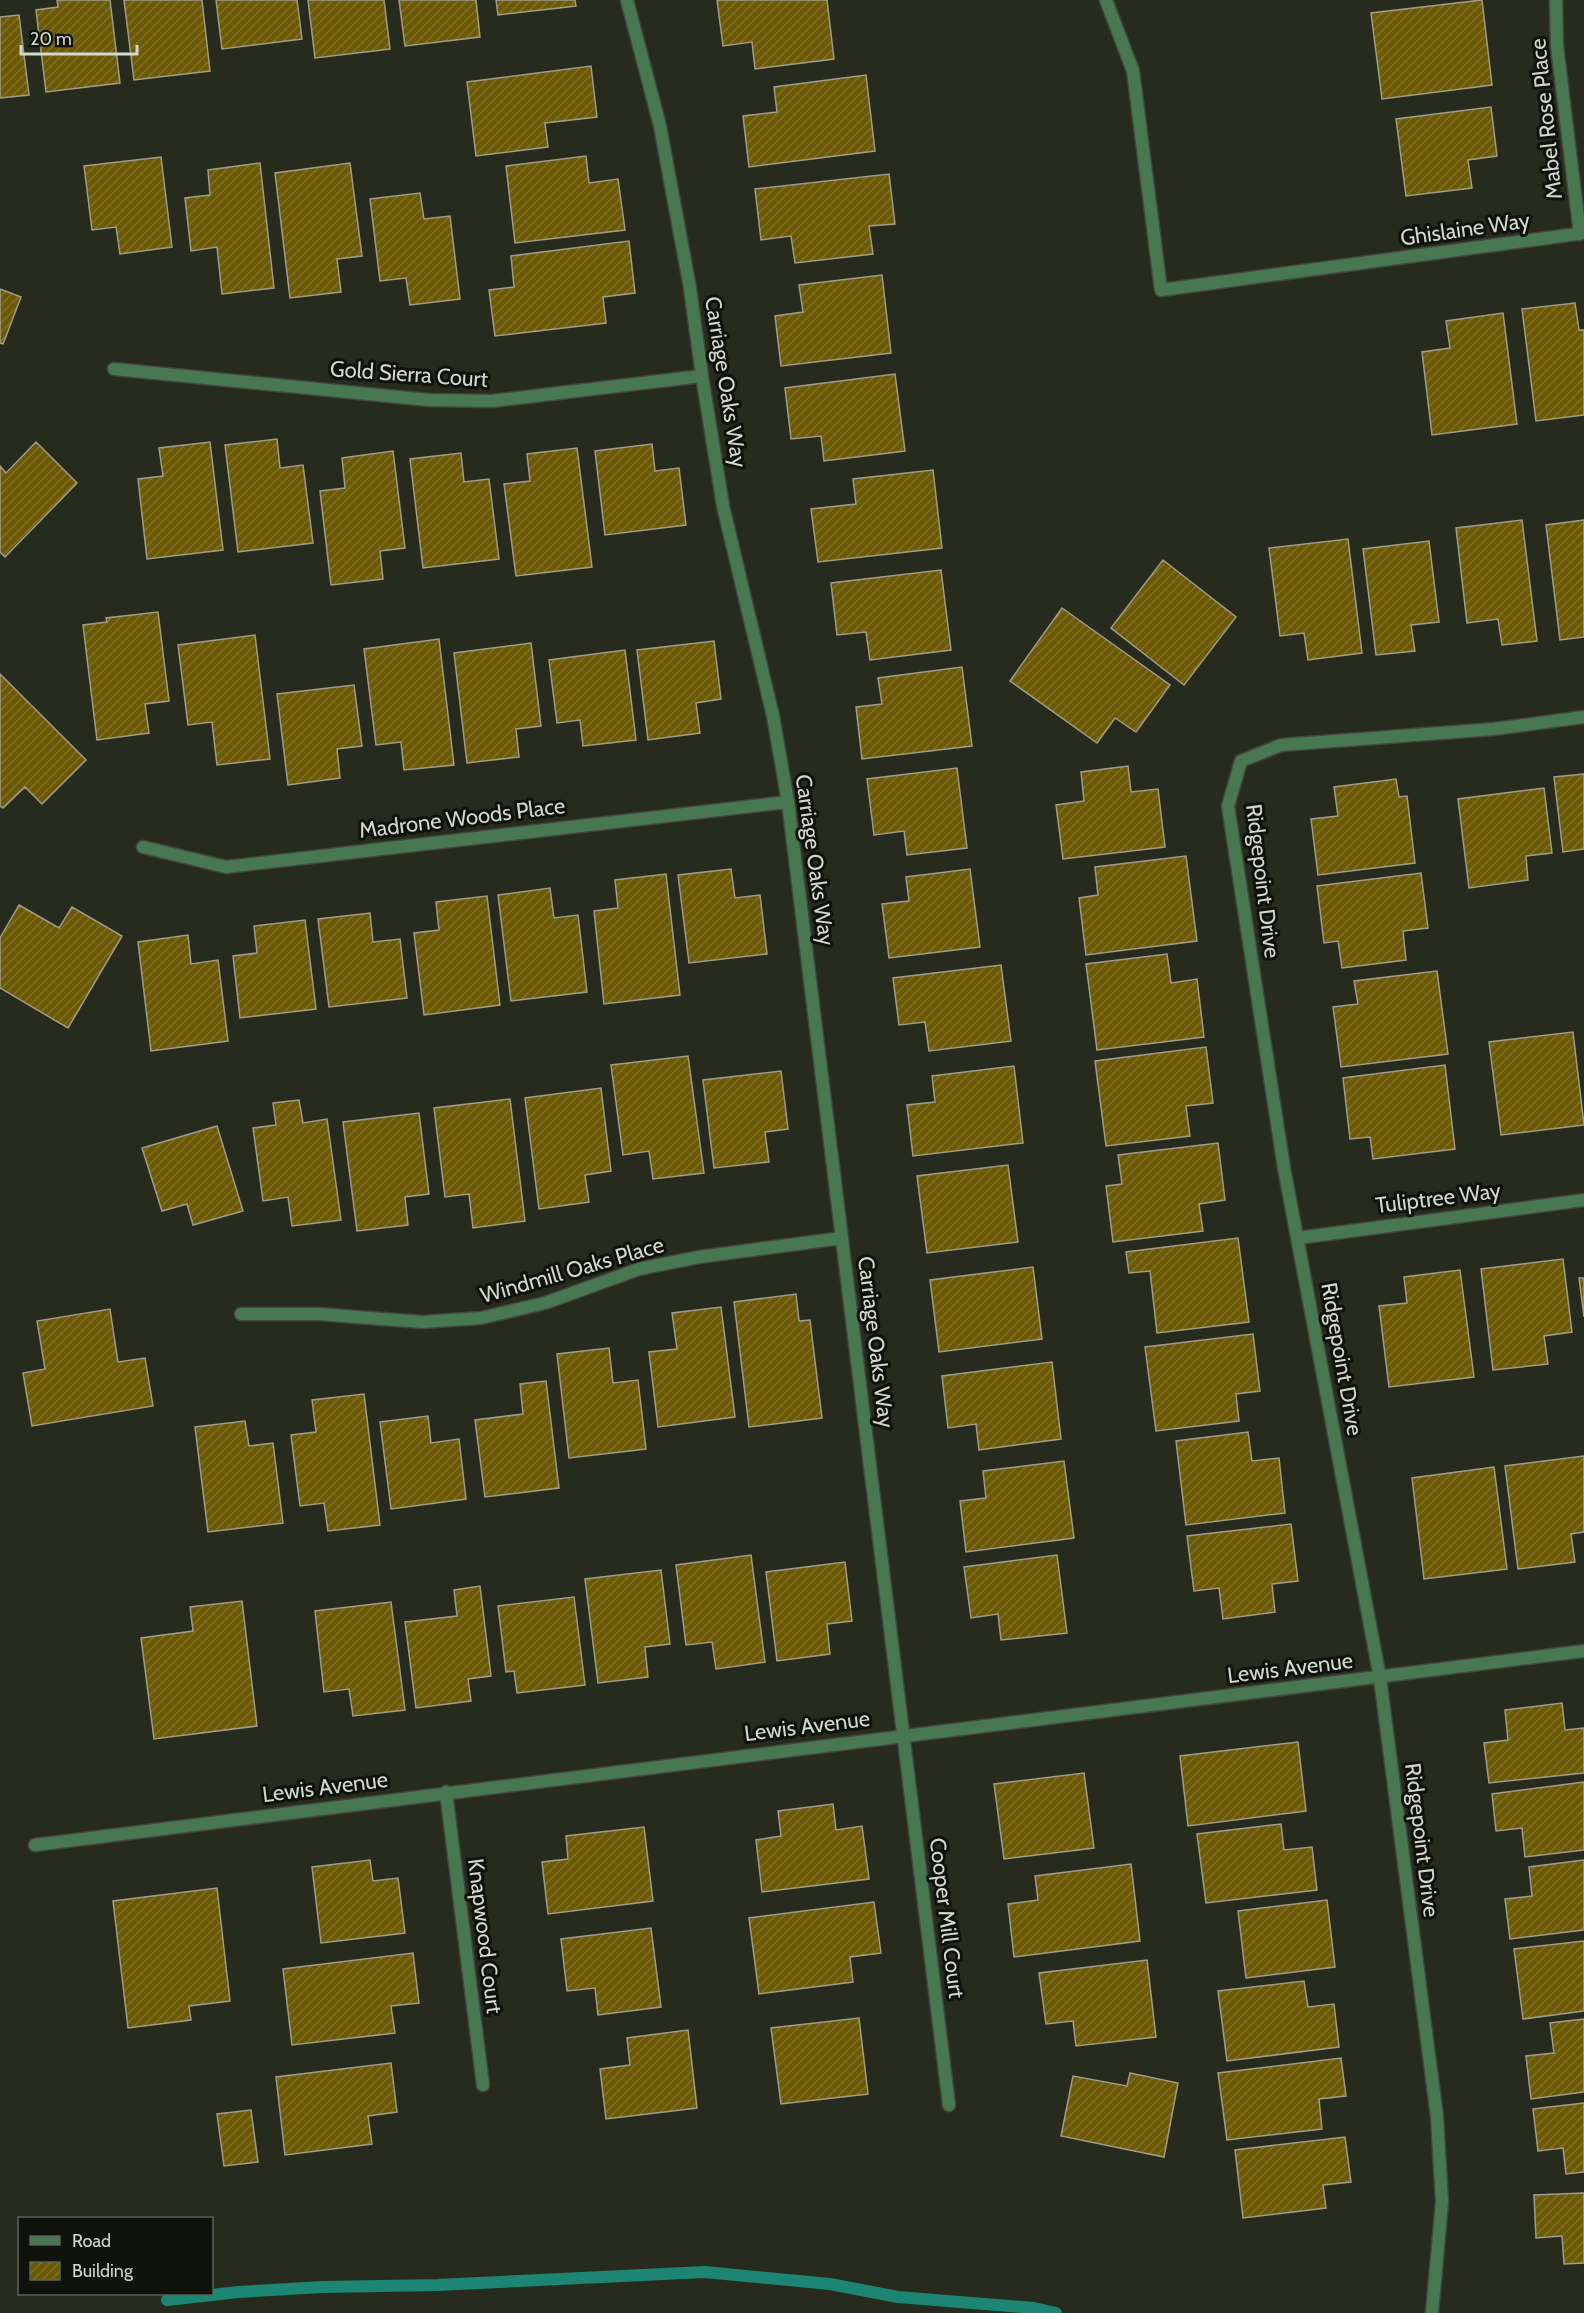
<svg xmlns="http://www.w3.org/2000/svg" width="1584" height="2313" font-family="Cabin,sans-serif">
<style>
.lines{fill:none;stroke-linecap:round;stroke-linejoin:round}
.stream{stroke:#1d8573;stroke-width:12}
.building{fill:url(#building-hatch);stroke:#a19c8a;stroke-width:1.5}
.street-casing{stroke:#424739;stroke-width:15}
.street{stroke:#477851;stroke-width:12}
.labels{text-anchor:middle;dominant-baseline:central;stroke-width:6;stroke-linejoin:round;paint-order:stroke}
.street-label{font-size:22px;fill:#d4d7ce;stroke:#10120c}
</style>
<defs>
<pattern id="building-hatch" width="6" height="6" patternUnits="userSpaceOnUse" patternTransform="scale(1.5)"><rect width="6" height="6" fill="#6c5905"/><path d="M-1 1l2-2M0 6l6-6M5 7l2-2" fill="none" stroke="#807028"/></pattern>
</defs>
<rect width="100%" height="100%" fill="#262b1d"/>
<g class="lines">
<path class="stream" d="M167 2300 238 2292 322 2287 438 2285 705 2272 830 2284 898 2297 1034 2308 1056 2313"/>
</g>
<path class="building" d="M57 0H110L120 83 46 92 36 10 58 7Z
M124 0H202L210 71 134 80Z
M216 0H297L302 39 222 49Z
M308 0H384L390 49 315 58Z
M399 0H476L480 37 405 46Z
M496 0H575L576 6 498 15Z
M717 0H827L834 59 755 69 752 42 723 46Z
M1482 0 1492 85 1382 99 1371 13Z
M19 15 29 95 0 98V17Z
M591 66 597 117 545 123 548 147 476 156 467 82Z
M866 75 875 151 749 167 743 116 777 112 774 87Z
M1491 107 1497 156 1468 160 1472 188 1406 196 1396 119Z
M586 156 589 183 618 179 625 230 515 243 506 166Z
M161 157 172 247 120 254 116 227 92 230 84 166Z
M260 163 274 288 222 294 217 247 191 251 185 198 210 195 208 170Z
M350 163 362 256 337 259 341 292 290 298 275 173Z
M889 174 895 224 869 226 873 254 795 263 791 236 761 240 755 189Z
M420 193 424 219 450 216 460 299 410 305 406 278 380 281 370 199Z
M629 241 635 293 603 297 606 323 495 336 489 290 514 287 511 256Z
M882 275 891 353 781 366 775 316 803 312 799 285Z
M0 289 21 297 3 344 0 343Z
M1575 303 1579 330H1584V415L1536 421 1522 309Z
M1503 313 1517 424 1432 435 1422 352 1450 348 1446 321Z
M895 374 905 451 824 461 821 436 791 439 785 388Z
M277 439 280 468 303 465 313 543 238 552 225 445Z
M36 442 77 483 5 557 0 552V466L6 473Z
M210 442 223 550 147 559 138 479 163 476 159 448Z
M652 444 655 471 679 468 686 525 605 535 595 451Z
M577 448 592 567 516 576 504 484 530 481 527 454Z
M393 451 405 548 380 551 383 579 331 585 320 491 345 488 342 458Z
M461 453 464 482 489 479 499 559 423 568 410 459Z
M933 470 942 548 818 562 811 509 856 504 853 479Z
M1522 520 1537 641 1502 645 1498 619 1467 623 1456 528Z
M1584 520V637L1560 640 1546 525Z
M1348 539 1362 653 1308 660 1304 633 1280 636 1269 548Z
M1429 541 1439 622 1411 625 1415 651 1376 655 1363 549Z
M1163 560 1236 617 1184 685 1111 628Z
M941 570 951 650 870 660 866 632 837 635 831 583Z
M1062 608 1170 685 1136 732 1115 718 1097 743 1010 681Z
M158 612 169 701 145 704 149 733 97 740 83 625 107 622 106 618Z
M255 635 270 759 217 765 212 722 188 725 178 645Z
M439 639 454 765 404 770 401 742 376 745 364 649Z
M714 641 721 699 696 703 700 733 648 740 637 650Z
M531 643 541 726 516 729 519 757 467 763 454 653Z
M625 650 636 740 583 746 580 720 557 723 549 660Z
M962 667 972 746 862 759 856 707 882 704 878 678Z
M0 674 86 760 42 804 25 787 3 808 0 806Z
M354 685 362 746 337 749 340 778 288 785 277 694Z
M1128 766 1131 792 1158 789 1165 847 1063 859 1056 805 1084 801 1081 772Z
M957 768 967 848 907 855 904 831 874 835 867 779Z
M1584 774V849L1563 852 1554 777Z
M1396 779 1399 797 1407 796 1415 863 1318 875 1311 819 1338 816 1334 787Z
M1544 788 1552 853 1526 856 1528 880 1469 888 1458 799Z
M1186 856 1197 941 1086 955 1079 898 1098 895 1095 867Z
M731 869 735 898 760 895 767 954 689 963 678 875Z
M970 869 980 947 889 958 882 904 909 901 906 877Z
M1421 873 1428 928 1403 931 1406 960 1342 968 1338 941 1324 943 1317 886Z
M666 874 680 995 604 1004 594 911 618 908 615 880Z
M550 888 554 918 578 915 587 992 511 1001 498 895Z
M487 896 500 1005 424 1015 414 933 439 930 436 902Z
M19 905 59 928 72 907 122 936 68 1028 0 988V938Z
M370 913 373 942 400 939 407 998 329 1007 318 919Z
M305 920 316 1009 240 1018 233 956 257 953 254 926Z
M188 935 191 964 218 960 228 1041 151 1051 138 942Z
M1167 954 1171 983 1197 979 1204 1037 1097 1050 1086 964Z
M1001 965 1011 1041 929 1051 925 1022 899 1025 893 978Z
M1437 971 1448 1054 1341 1067 1333 1007 1358 1004 1354 981Z
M1573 1032 1584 1125 1501 1135 1489 1042Z
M1206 1047 1213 1103 1186 1106 1190 1136 1106 1146 1095 1061Z
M688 1056 704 1173 653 1179 649 1151 623 1155 611 1065Z
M1445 1065 1455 1149 1373 1159 1370 1137 1350 1139 1343 1078Z
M1014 1066 1023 1143 913 1156 907 1105 935 1102 932 1076Z
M781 1071 788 1129 765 1132 769 1162 714 1168 703 1080Z
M601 1088 611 1171 585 1175 589 1202 539 1209 525 1098Z
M510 1099 525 1221 473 1228 469 1194 445 1197 434 1108Z
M299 1100 303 1123 327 1119 341 1220 292 1226 288 1197 263 1201 253 1128 276 1125 273 1103Z
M419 1113 429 1194 405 1197 408 1225 357 1231 343 1122Z
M217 1126 243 1211 193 1225 187 1204 162 1211 142 1148Z
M1218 1143 1225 1200 1199 1204 1203 1231 1113 1242 1106 1186 1122 1184 1118 1155Z
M1008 1165 1018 1242 927 1253 917 1176Z
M1238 1238 1249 1322 1157 1333 1150 1271 1129 1273 1126 1252Z
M1563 1259 1572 1332 1544 1336 1548 1364 1493 1370 1481 1269Z
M1033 1267 1042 1339 939 1352 930 1280Z
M1460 1270 1474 1377 1389 1387 1379 1306 1407 1303 1404 1277Z
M1579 1278H1584V1317Z
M796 1294 799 1321 810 1320 822 1418 749 1427 734 1302Z
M721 1307 735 1417 658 1427 649 1352 677 1349 672 1313Z
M110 1309 118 1362 145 1358 153 1406 32 1426 23 1373 45 1369 37 1321Z
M1253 1334 1260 1391 1236 1394 1239 1421 1156 1431 1145 1347Z
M609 1348 613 1383 638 1380 646 1449 569 1458 557 1354Z
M1052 1362 1061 1439 979 1450 976 1424 948 1428 942 1376Z
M546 1381 559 1488 485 1497 475 1420 523 1414 520 1384Z
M364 1394 380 1525 328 1531 324 1503 300 1506 291 1435 316 1432 312 1400Z
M428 1416 431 1443 459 1439 466 1499 391 1509 380 1422Z
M245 1421 249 1446 273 1443 283 1523 208 1532 195 1427Z
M1248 1432 1252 1461 1279 1458 1285 1513 1186 1525 1176 1441Z
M1584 1456V1532L1571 1534 1575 1562 1518 1569 1505 1466Z
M1064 1461 1074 1538 966 1552 960 1501 986 1498 983 1471Z
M1494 1467 1507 1569 1424 1579 1412 1478Z
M1291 1524 1298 1581 1272 1584 1275 1612 1223 1619 1219 1588 1194 1591 1187 1536Z
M751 1555 765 1662 716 1669 712 1642 686 1645 676 1565Z
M1057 1555 1067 1633 1001 1640 998 1614 971 1618 964 1567Z
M845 1562 852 1621 827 1624 830 1654 777 1661 766 1572Z
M661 1570 670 1644 645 1647 648 1677 598 1683 585 1579Z
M480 1586 491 1676 468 1679 471 1701 416 1708 405 1622 457 1616 454 1590Z
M574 1597 585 1685 517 1693 514 1671 506 1672 498 1606Z
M242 1601 257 1726 154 1739 141 1638 193 1631 190 1607Z
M391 1602 405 1710 353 1716 349 1689 324 1692 315 1611Z
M1562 1703 1565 1730 1584 1728V1773L1489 1783 1484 1743 1508 1740 1505 1710Z
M1298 1742 1306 1811 1188 1826 1180 1756Z
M1084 1773 1094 1848 1004 1859 994 1784Z
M1584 1782V1850L1525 1857 1522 1828 1496 1831 1492 1794Z
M833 1804 836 1830 862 1826 869 1879 762 1892 756 1840 781 1836 778 1811Z
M1281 1824 1284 1850 1312 1847 1317 1890 1206 1903 1197 1834Z
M644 1827 653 1901 548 1914 542 1862 568 1859 566 1836Z
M370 1860 373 1881 398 1878 405 1933 321 1943 312 1867Z
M1584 1860V1930L1510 1939 1505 1899 1532 1896 1529 1867Z
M1131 1864 1140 1941 1014 1957 1008 1904 1038 1900 1035 1876Z
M217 1888 230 2001 189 2006 191 2020 128 2028 113 1901Z
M1327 1900 1335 1967 1246 1978 1238 1911Z
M874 1902 881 1953 850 1957 853 1982 759 1994 749 1918Z
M651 1928 661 2007 598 2015 595 1988 567 1991 561 1939Z
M1584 1941V2011L1523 2019 1514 1949Z
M413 1953 419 2003 391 2006 395 2033 292 2045 283 1969Z
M1147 1960 1156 2037 1076 2046 1073 2021 1046 2024 1039 1973Z
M1304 1981 1308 2007 1334 2004 1339 2047 1227 2061 1218 1991Z
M859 2018 868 2094 781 2104 771 2028Z
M1584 2019V2092L1531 2099 1526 2056 1554 2053 1550 2023Z
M688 2030 697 2108 606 2119 600 2069 630 2065 627 2038Z
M1341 2058 1346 2096 1319 2099 1322 2129 1227 2140 1218 2073Z
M391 2063 397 2112 368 2116 372 2144 285 2155 276 2077Z
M1130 2073 1178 2083 1164 2157 1061 2136 1073 2076 1127 2086Z
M1584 2103V2172L1566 2174 1563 2148 1538 2151 1533 2109Z
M251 2110 258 2162 224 2166 217 2114Z
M1345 2137 1351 2182 1323 2185 1326 2208 1243 2218 1235 2150Z
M1584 2193V2263L1564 2264 1562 2236 1536 2238 1534 2195Z"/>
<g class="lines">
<defs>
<path id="street" d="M627 0 660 126 690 288 702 376 723 506 773 716 788 802 949 2105
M1106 0 1133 71 1161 290 1584 233
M1556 0 1557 46 1580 234
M114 369 429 400 492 401 702 376
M143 847 226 867 788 802
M1298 1238 1584 1200
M241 1314H318L422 1322 481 1318 545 1303 639 1269 699 1257 842 1238
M446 1792 483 2085
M35 1845 1584 1651
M1432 2313 1442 2202 1437 2117 1380 1678 1284 1168 1228 806 1241 761 1281 745 1494 729 1584 717"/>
</defs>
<use href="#street" class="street-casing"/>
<use href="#street" class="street"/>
</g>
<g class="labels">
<g class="street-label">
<text transform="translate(1546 119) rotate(-96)">Mabel Rose Place</text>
<text transform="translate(1465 229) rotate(-8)">Ghislaine Way</text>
<text transform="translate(409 374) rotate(4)">Gold Sierra Court</text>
<text transform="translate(726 382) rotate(81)">Carriage Oaks Way</text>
<text transform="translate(462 818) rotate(-7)">Madrone Woods Place</text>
<text transform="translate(815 860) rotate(82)">Carriage Oaks Way</text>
<text transform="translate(1263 881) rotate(83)">Ridgepoint Drive</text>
<text transform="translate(1438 1198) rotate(-7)">Tuliptree Way</text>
<text transform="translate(572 1270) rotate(-16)">Windmill Oaks Place</text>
<text transform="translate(876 1342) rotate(83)">Carriage Oaks Way</text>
<text transform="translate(1342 1359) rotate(80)">Ridgepoint Drive</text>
<text transform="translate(1290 1668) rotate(-7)">Lewis Avenue</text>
<text transform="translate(807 1726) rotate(-7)">Lewis Avenue</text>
<text transform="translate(325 1787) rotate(-7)">Lewis Avenue</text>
<text transform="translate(1422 1840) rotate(83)">Ridgepoint Drive</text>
<text transform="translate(947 1918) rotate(83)">Cooper Mill Court</text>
<text transform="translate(485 1936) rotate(83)">Knapwood Court</text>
</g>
</g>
<rect x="18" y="2217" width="195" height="78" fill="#10120c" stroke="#5e615a" stroke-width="1.5"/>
<rect x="30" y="2236" width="30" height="9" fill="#477851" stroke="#5e615a" stroke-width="1.5"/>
<text x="72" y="2247" font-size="18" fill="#d4d7ce">Road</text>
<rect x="30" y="2262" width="30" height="18" fill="url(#building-hatch)" stroke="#5e615a" stroke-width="1.5"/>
<text x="72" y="2277" font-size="18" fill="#d4d7ce">Building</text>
<path d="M21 45v9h116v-9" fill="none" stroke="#d4d7ce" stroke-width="3"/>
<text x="30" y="45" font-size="18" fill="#d4d7ce" stroke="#10120c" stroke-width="4.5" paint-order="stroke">20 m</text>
</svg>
